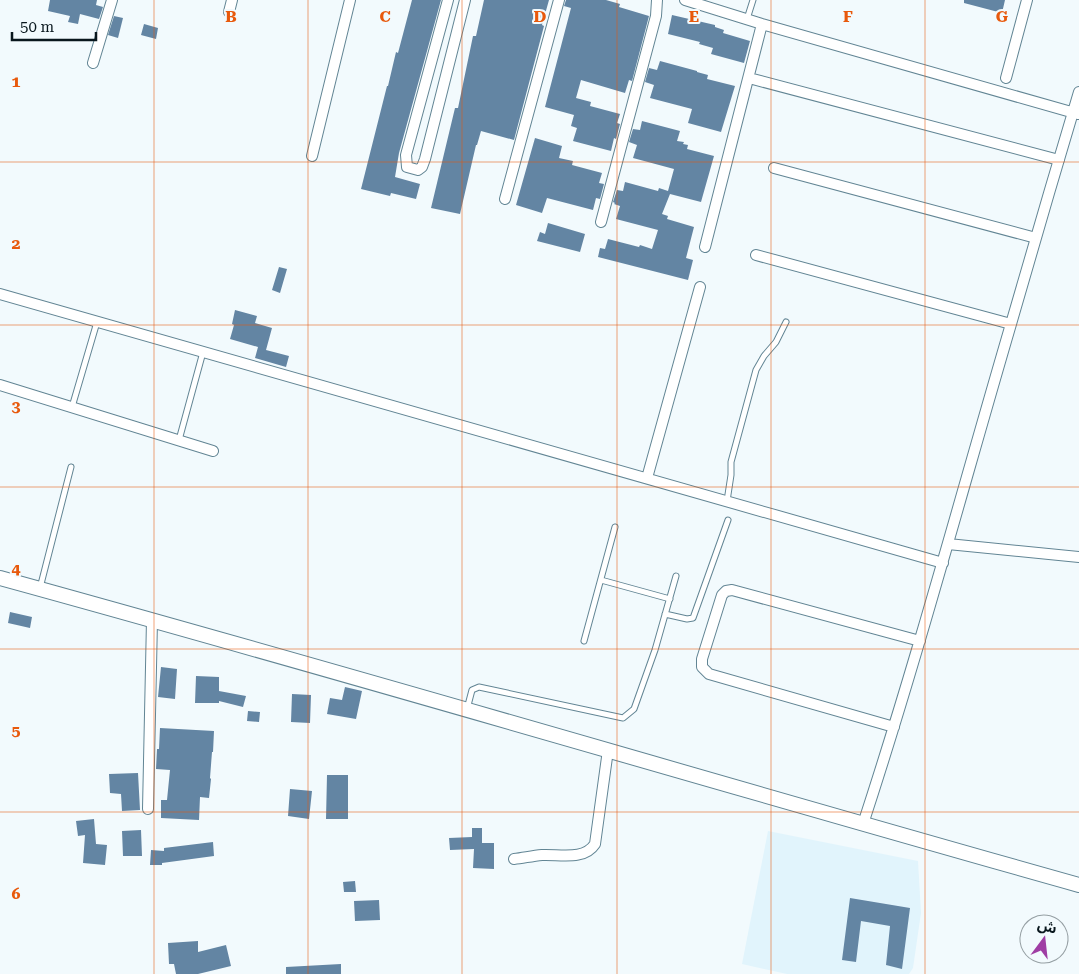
<svg xmlns="http://www.w3.org/2000/svg" width="1079" height="974" font-family="'Roboto Serif','Noto Sans Arabic',serif">
<style>
.built{fill:#e1f4fc}
.building{fill:#6385a3}
.lines{fill:none;stroke-linecap:round;stroke-linejoin:round}
.lane-casing{stroke:#628594;stroke-width:7}
.street-casing{stroke:#628594;stroke-width:12}
.secondary-casing{stroke:#628594;stroke-width:16}
.lane{stroke:#fff;stroke-width:5}
.street{stroke:#fff;stroke-width:10}
.secondary{stroke:#fff;stroke-width:14}
.grid{fill:none;stroke:#e8590c;stroke-width:1;stroke-opacity:0.55}
.grid-label{font-size:16px;text-anchor:middle;font-weight:bold;fill:#e8590c;stroke:#f2fafd;stroke-width:4;stroke-linejoin:round;paint-order:stroke}
</style>
<rect width="100%" height="100%" fill="#f2fafd"/>
<path class="built" d="M768 831 918 861 921 913 913 968 909 974H787L742 964Z"/>
<path class="building" d="M50 0H97L96 5 103 7 99 19 80 14 78 24 68 22 70 16 48 11Z
M412 0H441L399 153 395 177 420 184 416 199 391 193 390 196 361 189 387 86H388L396 52 398 53Z
M484 0H549L542 25 544 26 514 140 481 131 477 145H476L460 214 431 208 455 108H458L473 36H476Z
M566 0H606L620 4 619 7 649 16 632 81 629 80 625 93 581 80 576 98 591 102 590 106 620 114 617 123 620 124 616 139 614 138 611 151 573 141 577 128 571 126 574 115 545 107 571 8 564 6Z
M964 0H1005L1002 13 964 3Z
M672 15 715 25V27L724 30 723 33 750 41 744 63 711 54 713 48 699 44 700 42 668 34Z
M114 16 123 18 118 38 108 35Z
M144 24 158 28 156 39 141 35Z
M660 61 697 71V72L708 75 707 79 735 86 721 132 688 123 692 109 650 98 654 85 645 82 649 68 657 70Z
M642 121 680 131 677 141 684 142 683 144 688 145 687 149 714 156 701 202 670 194 662 214 668 216 667 219 694 227 686 258 693 260 688 280 598 257 600 248 605 249 608 239 639 247 640 245 652 249 658 230 616 219 620 206 614 204 615 203 613 202 617 190 623 191 625 182 658 191 659 188 668 191 674 169 633 158 637 145 629 142 633 129 640 130Z
M535 138 562 146 559 158 573 161 572 165 602 173 599 183 604 184 600 199 596 198 593 210 547 198 542 213 516 205Z
M548 223 585 234 580 252 537 241 540 232 545 234Z
M279 267 287 269 280 293 272 290Z
M235 310 257 316 255 323 272 328 266 350 289 356 286 367 255 358 258 347 230 339 234 325 232 324Z
M10 612 32 617 30 628 8 623Z
M161 667 177 669 175 699 158 697Z
M196 676 219 677V691L246 696 243 707 219 701V703H195Z
M345 687 362 691 356 719 327 714 330 698 342 700Z
M292 694 311 695 310 723 291 722Z
M248 711 260 712 259 722 247 721Z
M160 728 214 731 213 752H212L210 778 211 779 209 798 200 797 199 820 161 818V800H167L170 770 156 769 157 749H159Z
M138 773 140 810 122 811 121 794 110 793 109 774Z
M327 775H348V819H326Z
M290 789 312 791 309 819 288 816Z
M94 819 96 844 107 845 105 865 83 863 85 835 78 836 76 821Z
M472 828H482V843H494V869L473 868 474 849 450 850 449 838 472 837Z
M141 830 142 856H123L122 831Z
M213 842 214 856 162 863V865H150L151 850 164 851V848Z
M355 881 356 892H344L343 882Z
M850 898 910 908 902 969 886 965 890 926 861 921 856 962 842 960Z
M379 900 380 920 355 921 354 901Z
M198 941V952L226 945 231 966 198 974H176L174 964H169L168 943Z
M341 964V974H286V967Z"/>
<g class="lines">
<defs>
<path id="lane" d="M747 19 753 0
M72 407 97 322
M179 440 203 352
M727 501 731 475V462L756 370 764 356 776 342 786 322
M601 580 670 599
M40 588 71 467
M665 614 687 619 693 618 728 520
M584 641 615 527
M467 709 472 690 479 687 623 718 634 709 655 650 676 576"/>
<path id="street" d="M448 0 406 155 407 167 418 170 422 167 425 159 465 0
M685 0 762 24 1078 114
M229 12 232 0
M93 63 112 0
M749 78 1059 160
M1006 78 1027 0
M312 156 350 0
M774 168 1036 238
M505 199 559 0
M601 222 656 16 657 0
M705 247 762 24
M756 255 1011 324
M0 294 943 563
M0 385 213 451
M647 478 700 287
M948 544 1079 557
M894 727 709 674 702 667V659L722 595 726 591 732 590 920 641
M148 809 152 620
M863 824C917 659 962 491 1011 324 1033 247 1056 169 1079 92
M514 859C523 858 532 856 542 855 559 854 584 861 595 844L608 750"/>
<path id="secondary" d="M0 578C361 677 719 784 1079 885"/>
</defs>
<use href="#lane" class="lane-casing"/>
<use href="#street" class="street-casing"/>
<use href="#secondary" class="secondary-casing"/>
<use href="#lane" class="lane"/>
<use href="#street" class="street"/>
<use href="#secondary" class="secondary"/>
</g>
<path class="grid" d="M154 0V974M308 0V974M462 0V974M617 0V974M771 0V974M925 0V974M0 162H1079M0 325H1079M0 487H1079M0 649H1079M0 812H1079"/>
<g class="grid-label">
<text x="231" y="22">B</text>
<text x="385" y="22">C</text>
<text x="540" y="22">D</text>
<text x="694" y="22">E</text>
<text x="848" y="22">F</text>
<text x="1002" y="22">G</text>
<text x="16" y="87">1</text>
<text x="16" y="249">2</text>
<text x="16" y="412">3</text>
<text x="16" y="574">4</text>
<text x="16" y="736">5</text>
<text x="16" y="899">6</text>
</g>
<g transform="translate(1044 939) rotate(15)"><circle r="24" fill="#f2fafd" stroke="#959fa3"/>
<path d="M0-4L9 19L0 12L-9 19Z" fill="#9f3da4"/>
<text y="-8" font-size="14" font-weight="bold" text-anchor="middle" fill="#09171d">ش</text>
</g>
<path d="M12 32v8h84v-8" fill="none" stroke="#09171d" stroke-width="2.5"/>
<text x="20" y="32" font-size="15" fill="#09171d" stroke="#f2fafd" stroke-width="4" paint-order="stroke">50 m</text>
</svg>
